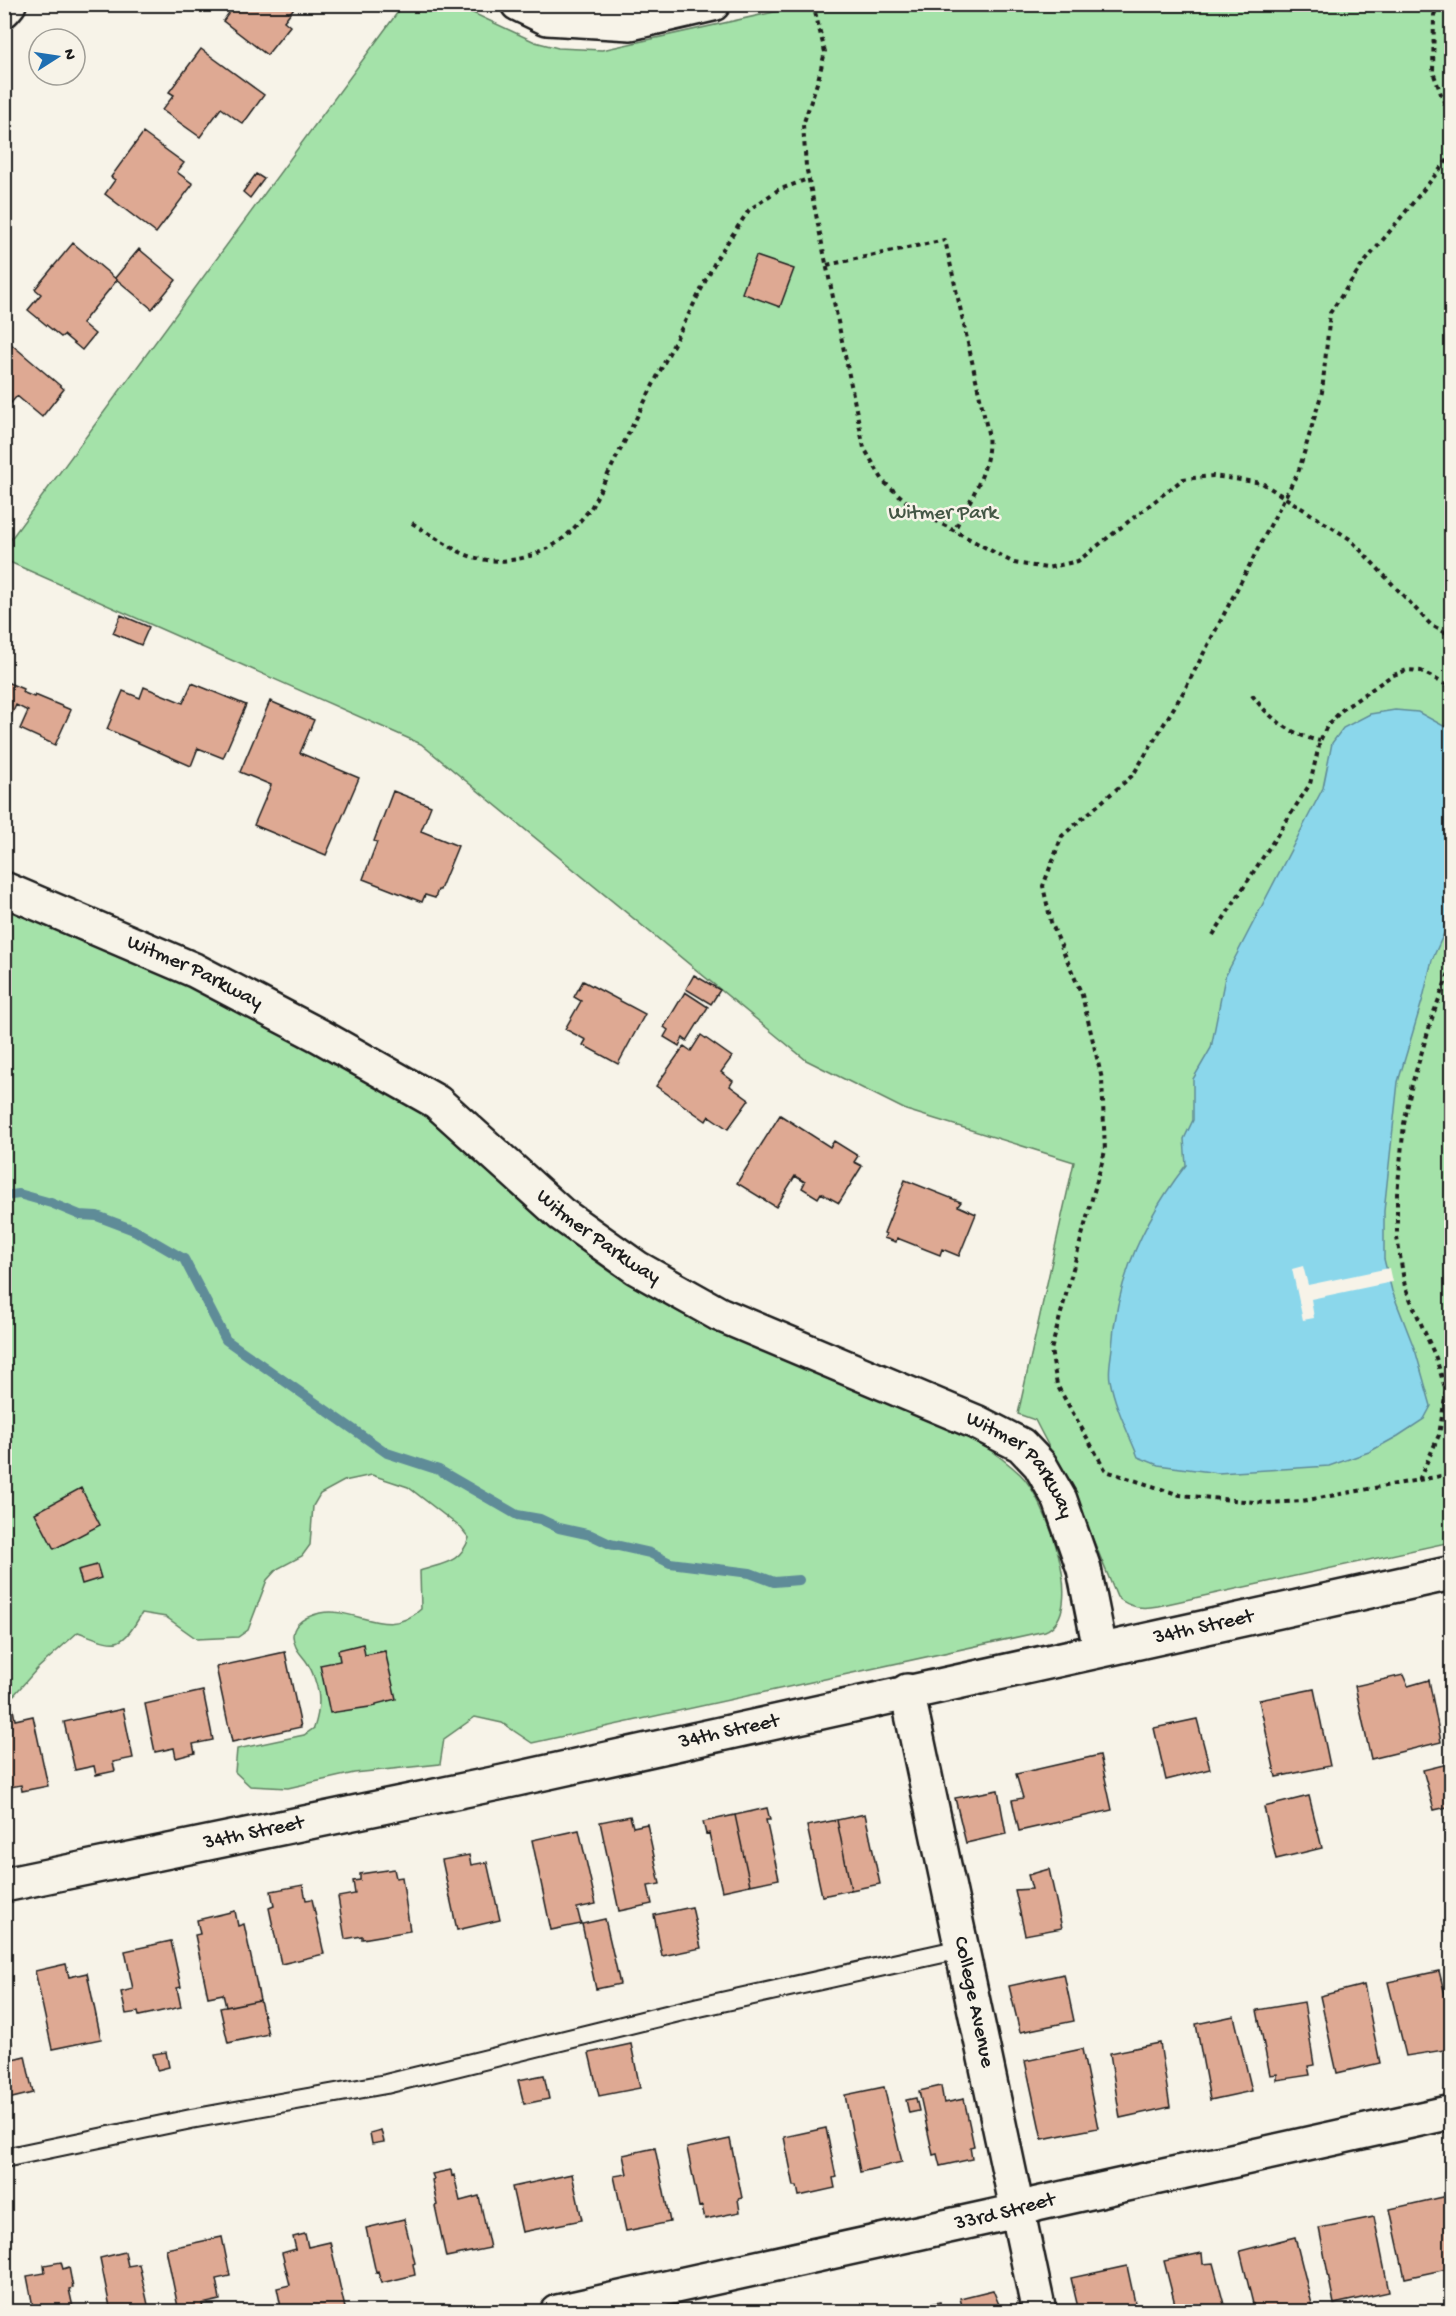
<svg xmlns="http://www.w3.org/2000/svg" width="1456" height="2316" font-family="'Gochi Hand',sans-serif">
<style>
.green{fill:#a4e2a9;stroke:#607f62;stroke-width:1.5}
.water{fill:#8bd7eb;stroke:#5f8c98;stroke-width:1.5}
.pier{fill:#f7f3e8}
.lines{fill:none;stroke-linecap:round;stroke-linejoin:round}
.stream{stroke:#5f8c98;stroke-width:10}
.building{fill:#dea993;stroke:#1c1c1c;stroke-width:1.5}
.service-casing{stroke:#1c1c1c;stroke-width:22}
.minor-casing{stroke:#1c1c1c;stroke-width:38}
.secondary-casing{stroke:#1c1c1c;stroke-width:38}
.path{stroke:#1c1c1c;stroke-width:4;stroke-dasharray:4.5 4.5;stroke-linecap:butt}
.service{stroke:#f7f3e8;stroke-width:18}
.minor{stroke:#f7f3e8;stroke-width:33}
.secondary{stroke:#f7f3e8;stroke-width:33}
.labels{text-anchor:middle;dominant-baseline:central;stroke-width:5;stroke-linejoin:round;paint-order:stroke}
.park-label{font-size:21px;fill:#455746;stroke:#f7f3e8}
.street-label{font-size:21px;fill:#1c1c1c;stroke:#f7f3e8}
</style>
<rect width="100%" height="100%" fill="#f7f3e8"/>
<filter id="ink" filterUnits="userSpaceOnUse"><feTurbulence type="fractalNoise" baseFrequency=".0167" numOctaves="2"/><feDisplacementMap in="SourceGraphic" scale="12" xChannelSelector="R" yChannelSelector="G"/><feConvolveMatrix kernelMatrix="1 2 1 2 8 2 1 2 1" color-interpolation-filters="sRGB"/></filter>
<g filter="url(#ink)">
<path class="green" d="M810 4 1451 5V1542L1158 1606C1142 1609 1130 1608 1117 1597L1077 1501 1035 1420 1018 1414 1074 1162 906 1110 806 1060 421 744 5 560V547L403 5H456L535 42 558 48 602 50Z
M4 908C86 941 169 972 248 1010 282 1026 315 1049 347 1068 369 1080 391 1092 412 1106 433 1121 453 1141 473 1159 522 1202 570 1247 626 1282 673 1311 726 1337 777 1357 859 1390 954 1413 1020 1474 1045 1497 1089 1613 1045 1631L532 1743 502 1723 475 1717 444 1739 440 1764 354 1773 288 1788 250 1786 235 1772 237 1749 304 1735 314 1728C318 1716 321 1700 317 1687 315 1680 313 1672 309 1666 306 1659 299 1654 296 1647 286 1627 303 1617 320 1613 355 1606 388 1641 421 1609L420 1571C443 1563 461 1563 469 1538L461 1528 408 1487 372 1475 344 1481 320 1494 313 1506 310 1545 302 1556 277 1569 267 1580 248 1630 238 1637 197 1639 166 1617 142 1613C120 1651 117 1646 78 1632L37 1669 14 1695 5 1699Z"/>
<path class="water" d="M1395 710 1418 712 1451 730V918L1432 960 1423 998 1398 1082 1384 1211V1259L1392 1291 1416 1353 1431 1406 1424 1419 1398 1436 1369 1452 1329 1466 1218 1473 1158 1465 1138 1457C1128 1432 1115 1407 1110 1380 1108 1370 1111 1358 1112 1348 1116 1280 1145 1218 1186 1165L1184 1139 1193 1120V1079L1211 1048 1225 977 1323 788 1332 743 1343 728 1370 714Z"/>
<path class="pier" d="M1303 1266 1308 1285 1389 1268 1392 1282 1311 1299 1314 1318 1303 1320 1292 1269Z"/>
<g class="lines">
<path class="stream" d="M4 1196 19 1194 51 1203 80 1215 97 1216 134 1230 184 1259 226 1340 387 1453 439 1470 517 1515 540 1519 559 1528 591 1535 610 1544 650 1553 670 1563 750 1573 774 1582 799 1580"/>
</g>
<path class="building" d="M233 4H297L284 21 290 26 267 55 223 21 234 6Z
M201 49 264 95 243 124 221 108 200 137 162 110 174 95 169 92Z
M143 133 184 163 177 172 193 184 156 233 105 194 115 180 111 177Z
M256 174 264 179 250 198 243 192Z
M73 243 117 280 82 323 95 334 82 350 64 335 61 337 28 310 41 294 35 289Z
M139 249 176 280 152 309 115 278Z
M756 256 794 269 780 307 742 293Z
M4 338 64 389 42 417 17 396 4 411Z
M121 615 149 627 141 645 113 633Z
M4 681 23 689 22 692 34 697 35 695 71 710 55 745 20 729 28 711 16 705 4 731Z
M192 683 246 705 223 758 198 748 191 766 107 729 123 691 140 698 144 687 183 703Z
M270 701 314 720 300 753 359 778 326 855 254 825 271 785 240 772Z
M393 791 431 806 421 831 458 846 440 890H438L435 898 425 895 422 902 363 879 377 842 374 841Z
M694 975 720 990 711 1004 686 989Z
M583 981 645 1014 618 1064 583 1045 586 1040 565 1029 581 1001 574 997Z
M685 992 708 1007 687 1041 683 1038 679 1046 664 1037 668 1030 664 1027Z
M701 1035 732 1057 721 1072 733 1081 730 1086 749 1100 728 1129 709 1116 706 1121 656 1086 684 1046 691 1051Z
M780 1115 830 1147 834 1141 858 1156 854 1162 862 1166 839 1203 821 1193 818 1198 802 1188 805 1182 795 1176 776 1207 737 1183Z
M905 1180 961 1202 958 1206 976 1214 959 1256 942 1249 940 1255 897 1238 896 1242 884 1238 886 1234 884 1233Z
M81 1488 100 1525 54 1549 35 1513Z
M97 1565 101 1578 82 1584 78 1570Z
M363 1644 365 1655 385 1651 396 1699 376 1704V1706L330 1713 320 1665 340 1661 338 1650Z
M285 1652 301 1727 232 1742 216 1667Z
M1452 1671V1690L1447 1672Z
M1403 1675 1408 1686 1429 1680 1441 1742 1371 1759 1355 1686Z
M1314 1689 1330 1766 1276 1777 1259 1700Z
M203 1691 213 1740 193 1744 195 1753 176 1758 174 1748 155 1752 145 1704Z
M13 1709 15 1720 33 1716 48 1786 22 1791 21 1785 4 1788V1711Z
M123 1709 133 1758 113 1762 115 1771 96 1775 94 1766 75 1770 64 1722Z
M1197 1719 1210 1769 1166 1780 1154 1728Z
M1100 1755 1112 1810 1019 1831 1012 1800 1023 1798 1016 1774Z
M1452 1763V1806L1434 1810 1423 1770Z
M998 1790 1006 1834 966 1843 955 1798Z
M1309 1796 1322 1848 1276 1859 1264 1807Z
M767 1808 770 1820H766L779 1879 750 1885 735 1815Z
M865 1814 880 1884 851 1890 837 1820Z
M735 1815 750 1885 722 1891 709 1833 706 1834 703 1822Z
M630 1816 633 1827 647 1824 660 1884 648 1886 652 1904 619 1911 600 1822Z
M837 1820 851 1890 822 1896 807 1826Z
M579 1830 596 1904 577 1908 581 1924 551 1930 532 1840Z
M469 1855 471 1865 487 1862 500 1920 457 1930 442 1860Z
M394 1869 396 1878 402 1877 410 1931 362 1939V1936L345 1939 338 1897 355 1894 353 1881 360 1880V1874Z
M1049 1869 1062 1928 1025 1935 1015 1890 1032 1889 1028 1875Z
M303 1885 306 1900 312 1899 324 1954 281 1964 269 1908 274 1906 271 1891Z
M692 1907 701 1948 662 1956 654 1915Z
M235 1911 238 1926 244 1924 260 2000 226 2007 223 1994 208 1997 195 1935 200 1934 197 1920Z
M605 1919 620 1984 596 1989 582 1924Z
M171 1941 181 1987 177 1988 181 2007 139 2016 138 2012 126 2014 121 1992 133 1989 125 1951Z
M66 1964 69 1977 87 1973 101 2039 52 2049 35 1971Z
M1439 1971 1452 2022V2034H1448L1451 2049 1406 2056 1388 1982Z
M1064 1974 1074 2021 1020 2032 1009 1986Z
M1364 1985 1380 2063 1337 2073 1320 1996Z
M4 1998 12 2044 4 2046Z
M260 2000 268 2034 228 2043 220 2008Z
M1304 2002 1314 2065 1308 2066 1310 2075 1277 2080V2074L1270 2075 1257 2010Z
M1234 2016 1252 2091 1210 2100 1196 2024Z
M1160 2043 1170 2107 1120 2118 1110 2053Z
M631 2044 640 2088 599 2096 589 2053Z
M1082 2049 1098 2128 1042 2139 1025 2061Z
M166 2052 169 2067 157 2070 153 2054Z
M25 2056 33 2093 8 2099 4 2084V2061Z
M544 2075 549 2099 524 2104 518 2080Z
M941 2086 944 2103 964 2099 974 2146 970 2147 972 2159 940 2166 937 2154 933 2155 919 2091Z
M884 2087 902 2162 860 2172 845 2095Z
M916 2098 919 2111 909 2113 906 2100Z
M826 2128 836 2177 833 2178 835 2188 799 2196 797 2186H794L784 2137Z
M381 2130 384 2142 372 2144 370 2133Z
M730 2139 742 2198 738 2199 740 2212 705 2219 702 2206 699 2207 687 2148Z
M655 2148 670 2222 626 2231 614 2176 627 2174 623 2155Z
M451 2170 452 2176 454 2175 460 2201 479 2196 490 2248 446 2257 435 2206 437 2205 432 2180 434 2179 432 2174Z
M572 2174 582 2220 522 2232 512 2187Z
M1452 2195V2268L1405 2278 1390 2209Z
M1374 2217 1389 2292 1334 2304 1319 2228Z
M404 2219 415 2263 413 2264 415 2275 381 2283 378 2272 376 2273 366 2228Z
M305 2234 308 2247 330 2242 345 2308 329 2312H282L277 2288 290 2285 282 2253 296 2249 293 2237Z
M222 2237 230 2276 216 2279 220 2300 202 2304 204 2312H179L166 2249Z
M1295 2237 1314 2312H1255L1240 2251Z
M125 2252 128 2266 139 2264 149 2309 147 2312H111L100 2258Z
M1202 2253 1203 2264 1213 2263 1226 2312H1177L1164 2261Z
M61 2262 63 2269 69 2267 73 2288 69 2289 74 2312H34L27 2276 45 2273 44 2265Z
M1127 2266 1137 2312H1079L1071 2278Z
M993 2290 1002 2312H961L963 2310 960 2298Z
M940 2302 942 2312H907L906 2310Z"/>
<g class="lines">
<defs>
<path id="service" d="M4 2158 191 2119 386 2084 699 2007 961 1949"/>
<g id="minor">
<path d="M518 4 547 18 631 23 713 4"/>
<path id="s1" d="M4 889 194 970 320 1036 437 1102 561 1214 637 1268 719 1314 976 1422 1021 1445 1040 1465 1060 1500 1084 1569 1100 1649"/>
<path id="s2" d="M907 1691 1039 2312"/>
<path id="s3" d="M4 1885 503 1782 1452 1573"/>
<path id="s4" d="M557 2312 1017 2211 1037 2204 1452 2112"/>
</g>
<path id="secondary" d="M4 10 9 4"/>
</defs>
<use href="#service" class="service-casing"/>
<use href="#minor" class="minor-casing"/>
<use href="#secondary" class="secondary-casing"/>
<path class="path" d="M813 4 825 52 818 80 803 125 806 166 864 448 884 482 916 510 1014 563 1047 568 1078 561 1183 479 1213 476 1262 483 1350 539 1431 625 1452 636
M1439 4 1434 15 1433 72 1452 124
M1452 125 1450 157 1360 268 1330 313 1322 392 1299 470 1184 691 1133 775 1062 836 1043 886 1051 922 1082 995 1102 1079 1105 1151 1051 1350 1057 1385 1106 1471 1180 1495 1265 1503 1302 1501 1452 1474
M827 265 945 240 988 433C992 469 970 499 954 531
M412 523C428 533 444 544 460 552 494 569 538 560 566 536 575 528 583 517 591 508L717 258 749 210 778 190 808 179
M1252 695C1269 718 1291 735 1320 741
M1213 935 1310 784 1320 741 1327 726 1342 710 1391 676 1407 670 1421 671 1452 688
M1419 1480 1439 1435 1446 1391 1436 1358 1405 1287 1397 1237V1194L1404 1124 1412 1084 1434 1012 1452 965"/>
<use href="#service" class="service"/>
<use href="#minor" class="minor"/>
<use href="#secondary" class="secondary"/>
</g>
</g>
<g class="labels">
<g class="park-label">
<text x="943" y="514">Witmer Park</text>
</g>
<g class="street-label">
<text stroke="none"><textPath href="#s1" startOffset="208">Witmer Parkway</textPath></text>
<text stroke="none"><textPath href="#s1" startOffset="694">Witmer Parkway</textPath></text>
<text stroke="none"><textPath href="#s1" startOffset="1180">Witmer Parkway</textPath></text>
<text stroke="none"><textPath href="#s3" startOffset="1227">34th Street</textPath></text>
<text stroke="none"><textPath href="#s3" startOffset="741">34th Street</textPath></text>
<text stroke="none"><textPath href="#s3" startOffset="255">34th Street</textPath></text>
<text stroke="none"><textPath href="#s2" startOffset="318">College Avenue</textPath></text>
<text stroke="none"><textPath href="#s4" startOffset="459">33rd Street</textPath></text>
</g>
</g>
<rect width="1456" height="2316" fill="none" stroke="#f7f3e8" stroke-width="24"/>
<rect x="12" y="12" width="1432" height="2292" fill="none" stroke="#1c1c1c" stroke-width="2" filter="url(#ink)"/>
<g transform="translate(57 57) rotate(78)"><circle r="28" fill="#f7f3e8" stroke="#9f9d96" stroke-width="1.5"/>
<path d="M0-4.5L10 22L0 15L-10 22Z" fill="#1f6fb2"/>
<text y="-9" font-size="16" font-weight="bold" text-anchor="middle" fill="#1c1c1c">N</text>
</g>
</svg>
